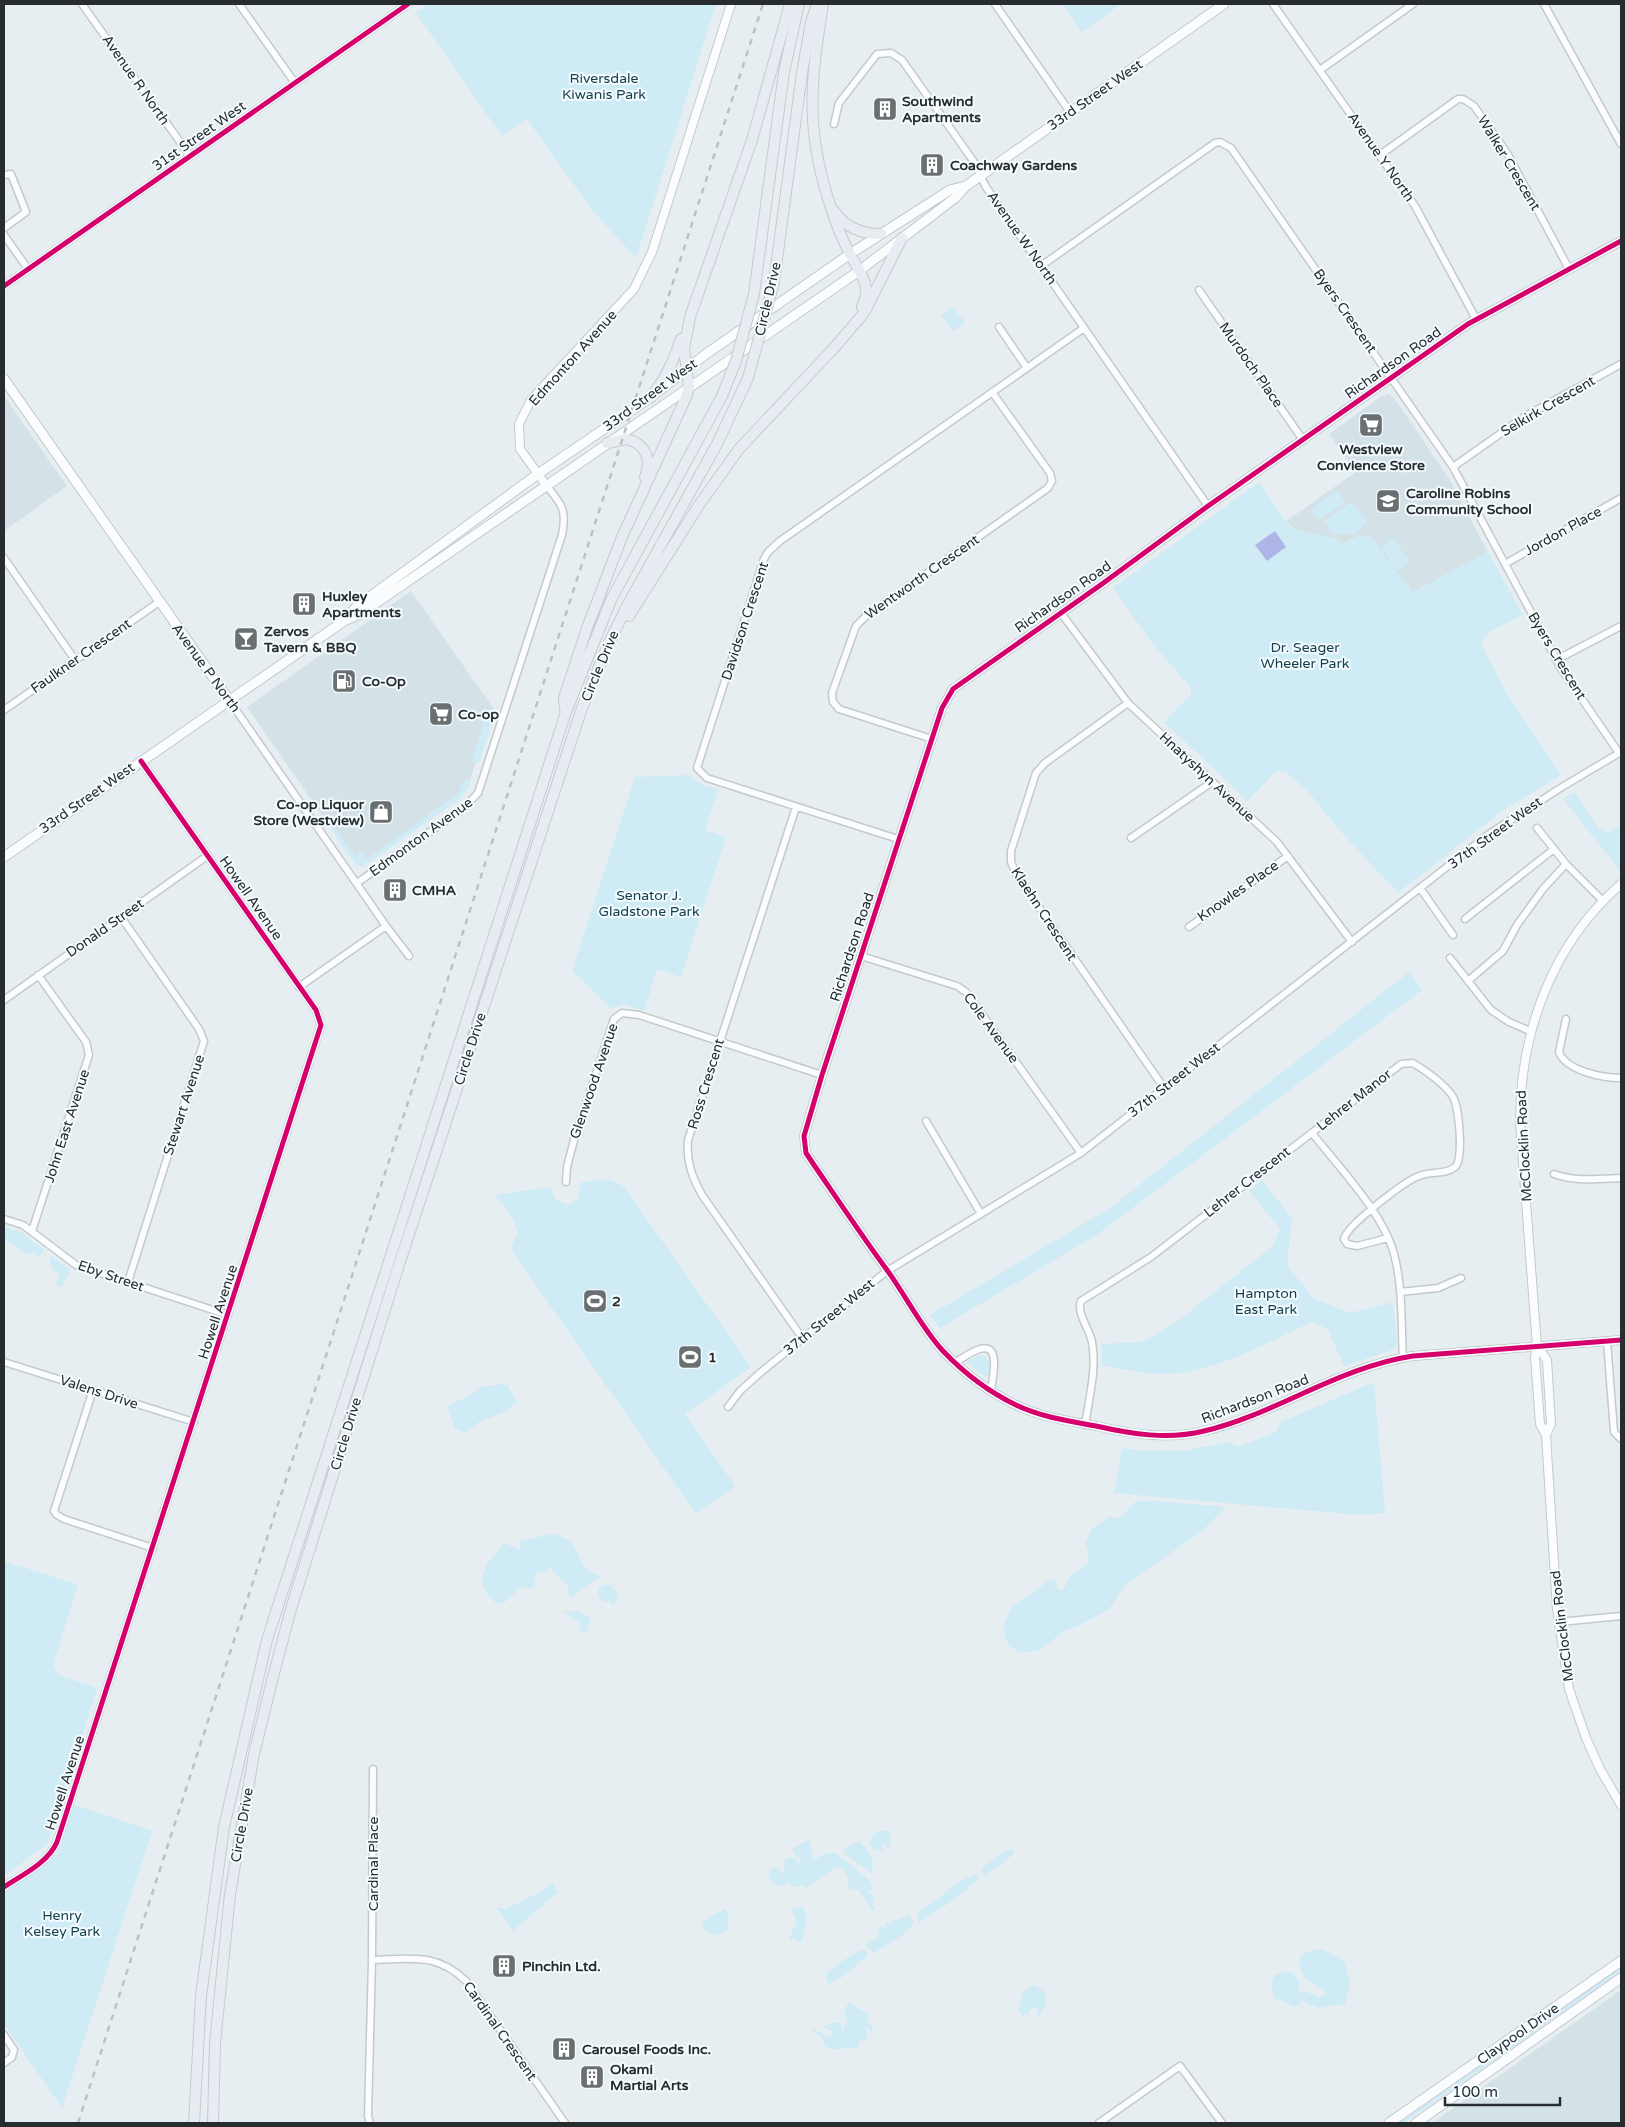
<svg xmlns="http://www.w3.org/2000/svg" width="1625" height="2127" font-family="'Varela Round',sans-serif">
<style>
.built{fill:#d4e2e8}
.green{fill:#ceebf6}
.water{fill:#afb5e6}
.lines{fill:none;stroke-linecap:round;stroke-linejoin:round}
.minor-casing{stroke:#c4c9cc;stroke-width:9}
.tertiary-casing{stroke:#c4c9cc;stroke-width:10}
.secondary-casing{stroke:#c4c9cc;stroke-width:11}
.trunk-casing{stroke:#c7cacc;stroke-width:12}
.minor{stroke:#fbfcfd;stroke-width:6}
.tertiary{stroke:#fbfcfd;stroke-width:8}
.secondary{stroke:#fbfcfd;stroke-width:9}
.trunk{stroke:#e6ecf2;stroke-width:10}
.rail{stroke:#bfc1c1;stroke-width:2.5;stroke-dasharray:6 6;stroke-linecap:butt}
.trunk-bridge-casing{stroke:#c7cacc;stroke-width:12;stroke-linecap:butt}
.trunk-bridge{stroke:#e6ecf2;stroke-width:10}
.cycleway-casing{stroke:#f4fcff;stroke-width:8}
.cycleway{stroke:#d6006c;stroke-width:5}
.labels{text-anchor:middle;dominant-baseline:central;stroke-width:4;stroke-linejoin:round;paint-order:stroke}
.park-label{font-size:14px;fill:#16404e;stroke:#f4fcff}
.street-label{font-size:14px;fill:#272c2e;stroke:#f4fcff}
.poi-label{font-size:14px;font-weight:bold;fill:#272c2e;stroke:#f4fcff;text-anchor:start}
</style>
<rect width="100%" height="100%" fill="#e7eef1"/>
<path class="built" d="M1388 394 1395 399 1450 480 1488 552 1412 593 1369 536H1359L1341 544 1336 539 1313 535 1294 529 1286 521 1356 472 1329 434 1380 397Z
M4 396 67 486 4 531Z
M411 591 493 708V716L466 791 363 865 356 864 247 707Z
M1621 1990V2123H1432Z"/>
<path class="green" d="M429 4H716L636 258 592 210 527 119 502 136 416 13Z
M1063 4H1121L1082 32Z
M952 307 964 321V323L954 331 941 316Z
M1259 482 1289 526C1304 536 1330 532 1341 544L1362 535 1372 538 1412 593 1488 552 1523 615 1489 632 1482 641V646L1508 696 1561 775 1502 811 1398 893 1342 833 1305 788 1285 772 1276 771 1248 801 1164 722 1191 694V688L1152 643 1113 588Z
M1336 491 1345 502 1319 520 1311 509Z
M1351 502 1366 519V524L1354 534H1333L1324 521Z
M1393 538 1410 562 1397 571 1381 547Z
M484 707 487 711 493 707 495 714 479 762 474 764 472 760 484 723 480 721Z
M692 775C697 785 708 786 718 789L705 830 726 837 681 977 657 969 644 1011 622 1004 612 1009 572 971 635 777Z
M467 779 471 782 460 799 362 867 356 865 327 823 336 817 331 823 355 856 361 852 366 859 462 791 459 785Z
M1574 792 1599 829 1608 833 1621 825V872L1563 799Z
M1409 972 1422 990 1098 1234 940 1328 930 1315 1110 1208Z
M607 1179 623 1186 629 1194 751 1367 685 1414 735 1486 696 1514 510 1248 518 1234C514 1217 506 1207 494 1195L550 1187 556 1200 569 1205 579 1198 580 1183Z
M1262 1180 1292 1218 1287 1265 1314 1299 1350 1313 1393 1302 1397 1344 1392 1350 1344 1366 1328 1329 1312 1322C1265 1343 1213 1375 1159 1374 1140 1373 1120 1369 1102 1365L1101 1344 1143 1342 1179 1320 1273 1246 1280 1229 1249 1191Z
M4 1227 21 1232 44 1250 39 1257 32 1252 26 1255 4 1238Z
M50 1255 70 1270 66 1280 61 1287 55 1285 60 1273 51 1269Z
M981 1355 985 1356 990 1363 988 1376 985 1377 968 1363 969 1360Z
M1374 1382 1385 1513 1360 1515 1114 1493 1122 1448 1143 1451H1183L1228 1442 1238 1447 1276 1432 1281 1422Z
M502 1384 508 1386 517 1402 504 1412 479 1422 465 1433 455 1429 447 1406 467 1397 482 1387Z
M1136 1501H1155L1226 1507 1202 1531 1124 1586 1109 1609 1076 1627 1064 1631 1040 1650 1028 1652H1020L1009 1646 1005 1638 1003 1625 1012 1607 1051 1579 1057 1582V1588L1061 1591 1066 1585 1069 1577 1087 1564 1088 1551 1085 1542 1093 1528 1110 1516 1119 1519Z
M551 1534C586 1540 572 1568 600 1576 590 1585 580 1590 570 1598L568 1585 554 1572 550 1567 545 1573H540L538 1570 534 1578 535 1585 529 1589 522 1586 505 1602 497 1604C470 1579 485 1567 504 1543L522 1550 519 1542Z
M4 1561 78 1585 54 1662V1668L60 1676 93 1686 97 1689 48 1844 4 1876Z
M605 1585H611L618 1594 615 1604 612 1605 611 1601 604 1602 598 1596 599 1588Z
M576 1611 590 1617 591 1622 586 1625 589 1630 580 1633 579 1622 563 1612Z
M74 1805 152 1831 62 2108 4 2024V1893L58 1853Z
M882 1830 889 1832 891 1839 889 1849 884 1844 882 1846 884 1851 874 1849 869 1844 873 1834Z
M809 1840 813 1858 816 1859 824 1854 836 1853 870 1881 872 1887 867 1894 873 1893 874 1899 872 1902 875 1909 873 1911 858 1890 851 1889 847 1884 849 1879 843 1869 836 1867 805 1889V1885L794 1887 788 1883 784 1886H779L768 1877 770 1870 775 1867 781 1874 786 1870 784 1867V1861L787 1858H795L797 1863H800L801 1859 793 1852V1848Z
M859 1841 867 1849 873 1861 872 1874 844 1853V1849Z
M1013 1849V1855L985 1876 981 1869 1006 1850Z
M977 1873 978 1879 954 1900 919 1922 917 1919 919 1912 927 1905 943 1895 958 1882Z
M552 1883 558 1892 513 1931 496 1907 506 1909 538 1893Z
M800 1905C812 1915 804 1927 803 1940L799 1943 794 1938 791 1941 789 1940 793 1928 796 1926 795 1914 790 1912 793 1908 798 1910Z
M725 1909 729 1917 728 1929 716 1936 705 1931 702 1923 710 1916Z
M909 1915 914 1922 907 1932 874 1953 866 1945 880 1936 877 1931 880 1926 885 1929 884 1924 887 1923 892 1924 891 1922Z
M1322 1949 1345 1962 1350 1984 1345 2004 1318 2008 1302 2000 1299 2005 1294 2007 1274 1997 1271 1984 1274 1976 1286 1971 1294 1974 1300 1983 1298 1991 1301 1993 1304 1991 1320 1997 1327 1994C1312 1979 1300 1984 1299 1958L1305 1952Z
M860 1950H866L868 1954 865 1958 841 1978 829 1984 825 1977C834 1964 848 1958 860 1950Z
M1621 1967V1970L1611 1978 1404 2123H1399Z
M1032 1985C1050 1990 1050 2004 1037 2017L1036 2016 1038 2009 1036 2007 1032 2008 1028 2014 1022 2015 1018 2009 1023 1993Z
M849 2003 870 2015 867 2018 873 2030 872 2033 865 2025 868 2038 860 2041 858 2048 830 2049 825 2046 822 2037 813 2031 814 2029 829 2038 832 2036 833 2031 822 2027 835 2022 840 2023 842 2032 847 2022 844 2010Z"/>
<path class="water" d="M1275 531 1286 547 1267 561 1255 545Z"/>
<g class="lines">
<defs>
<path id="minor" d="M82 4 190 156
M239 4 295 83
M995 4 1070 112
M1273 4 1415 206 1476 319
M1544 4 1621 144
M1320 70 1413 4
M834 124 839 103 877 54 891 53 902 60 974 162 986 187 1208 506
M1380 155 1458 99H1463L1474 106 1507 153 1569 269
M4 175 11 174 26 212 4 228
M4 235 28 269
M1041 266 1215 143 1220 142 1231 148 1453 467 1562 670 1619 753
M4 286 408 4
M1199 290 1303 440
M999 327 1027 368
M1453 467 1524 417 1621 364
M4 558 75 660
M1505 564 1621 498
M1061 613 1128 703 1277 842 1352 942
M1556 660 1621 626
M229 700 386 926 409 956
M1128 703 1045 763 1036 773 1011 851V862L1016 874 1164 1088
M4 710 159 602
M932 739 839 709 833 702 832 693 856 626 865 617 1048 488 1052 481 1050 473 992 392
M796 807 688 1140C686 1161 692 1177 702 1195L803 1339
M1537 828 1566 864 1603 901
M1131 838 1212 782
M898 839 707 778 697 768 764 559 768 552 780 541 1084 328
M357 883 464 808 478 793 562 535C567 509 562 505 546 485
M1420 888 1453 935
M121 917 199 1029 204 1041 128 1282
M1465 919 1554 849
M1189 927 1288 856
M861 956 957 986 966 992 1081 1153
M1450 958 1491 1010 1509 1022 1530 1031
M1468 981 1503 951 1517 925 1543 889 1566 864
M299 987 386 926
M4 1000 207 856
M1566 1019 1559 1052C1566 1071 1603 1078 1621 1078
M926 1121 981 1214
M1312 1133C1338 1166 1384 1214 1394 1254 1403 1287 1401 1324 1403 1358
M1554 1174C1576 1182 1598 1179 1621 1178
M566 1182 567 1167 574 1140 614 1019 622 1013 639 1015 822 1075
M4 1219 23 1225 76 1265 228 1315
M32 1231 89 1055 86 1042 38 975
M1400 1292 1438 1288 1461 1278
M1607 1341 1614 1432 1621 1439
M4 1362 194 1422
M956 1362C963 1358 972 1351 980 1349 1002 1342 992 1381 991 1390
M93 1390 54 1511 57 1515 64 1519 153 1548
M728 1407 740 1391 761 1372 887 1271 1081 1153 1489 834 1562 787 1621 752
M1085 1425C1089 1398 1097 1369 1092 1342 1090 1330 1076 1313 1081 1301L1151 1257 1401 1064 1413 1063C1426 1071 1445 1084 1453 1097 1459 1107 1464 1160 1455 1167 1446 1175 1430 1171 1419 1176 1405 1181 1346 1226 1344 1239L1347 1244 1357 1246 1388 1238
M1559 1622 1621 1616
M4 1887C22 1875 48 1863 57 1842L321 1025 316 1010 141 761
M372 1960C411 1959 436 1952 466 1981L565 2123
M4 2035 14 2050 12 2057 4 2063
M370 2123 368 2116 372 1960 373 1769
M1099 2123 1180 2066 1222 2123"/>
<path id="tertiary" d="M1621 241 1468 324 1208 506 1102 584 953 689 942 708 822 1075 804 1136 806 1153 814 1165C838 1200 862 1236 887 1270 906 1296 921 1327 943 1351 963 1372 989 1392 1016 1405 1041 1417 1068 1421 1096 1426 1131 1434 1168 1440 1204 1431 1276 1414 1339 1367 1413 1356L1621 1340
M546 485 520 449 519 424 531 400 634 289 652 252 731 4
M1621 884C1552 944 1520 1032 1520 1122L1537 1347 1535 1357 1540 1424 1546 1435 1557 1609 1569 1689 1586 1738 1600 1769 1621 1805
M1537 1347 1547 1360 1551 1424 1546 1435"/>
<path id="secondary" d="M4 379 229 700
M347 617 356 607 538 474 651 397 706 354 850 254 950 190 966 186
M4 857 344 621 360 614 859 271 955 198 966 186 1224 4
M1389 2123 1621 1961
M1416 2123 1621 1978"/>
<path id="trunk" d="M823 4C810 85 805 132 832 211 837 226 843 241 850 254 855 265 865 276 866 289 867 295 864 301 862 307
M835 212C846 228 862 234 881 234
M774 282 802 73 811 22 817 4
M754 294 784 72 799 4
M651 397C667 376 672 364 681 339
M607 443 627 439C646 444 652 460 645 477
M629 616 699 505 739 449 834 348 864 313 902 238
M565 709 564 698 587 628 622 537 687 395 689 387 684 349 690 317 752 140 790 4
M194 2123 201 1996 224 1827 267 1640 566 712 612 598 722 396
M213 2123 215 2043 230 1894 254 1754 273 1677 291 1609 397 1271 582 708 608 645 627 606 717 444 748 378"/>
</defs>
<use href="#minor" class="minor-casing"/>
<use href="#tertiary" class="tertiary-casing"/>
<use href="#secondary" class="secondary-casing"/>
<use href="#trunk" class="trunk-casing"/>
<use href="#minor" class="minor"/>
<use href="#tertiary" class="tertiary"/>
<use href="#secondary" class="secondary"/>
<use href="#trunk" class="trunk"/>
<path class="rail" d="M78 2123 763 4"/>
<defs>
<path id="trunk-bridge" d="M748 378 774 282
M722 396 736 361 754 294"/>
</defs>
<use href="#trunk-bridge" class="trunk-bridge-casing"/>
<use href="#trunk-bridge" class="trunk-bridge"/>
<defs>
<path id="cycleway" d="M1621 241 1468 324 1208 506 1102 584 953 689 942 708 822 1075 804 1136 806 1153 814 1165C838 1200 862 1236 887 1270 906 1296 921 1327 943 1351 963 1372 989 1392 1016 1405 1041 1417 1068 1421 1096 1426 1131 1434 1168 1440 1204 1431 1276 1414 1339 1367 1413 1356L1621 1340
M4 286 408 4
M4 1887C22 1875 48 1863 57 1842L321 1025 316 1010 141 761"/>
</defs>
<use href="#cycleway" class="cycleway-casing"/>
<use href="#cycleway" class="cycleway"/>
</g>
<defs>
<symbol id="building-square" viewBox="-11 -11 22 22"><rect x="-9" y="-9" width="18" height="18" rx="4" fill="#6a7072" stroke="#f4fcff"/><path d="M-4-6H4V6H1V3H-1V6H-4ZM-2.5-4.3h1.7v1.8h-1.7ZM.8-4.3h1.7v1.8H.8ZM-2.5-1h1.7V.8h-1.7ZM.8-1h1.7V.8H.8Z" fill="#fff"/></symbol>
<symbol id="supermarket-square" viewBox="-11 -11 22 22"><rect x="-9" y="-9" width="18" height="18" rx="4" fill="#6a7072" stroke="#f4fcff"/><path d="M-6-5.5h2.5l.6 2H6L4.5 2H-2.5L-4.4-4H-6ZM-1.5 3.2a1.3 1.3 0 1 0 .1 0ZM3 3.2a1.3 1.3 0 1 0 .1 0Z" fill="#fff"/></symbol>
<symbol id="school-square" viewBox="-11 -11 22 22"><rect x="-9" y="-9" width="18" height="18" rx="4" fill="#6a7072" stroke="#f4fcff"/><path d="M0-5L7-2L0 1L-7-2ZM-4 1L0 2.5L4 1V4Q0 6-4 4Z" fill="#fff"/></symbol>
<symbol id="bar-square" viewBox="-11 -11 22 22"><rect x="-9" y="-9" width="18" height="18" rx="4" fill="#6a7072" stroke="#f4fcff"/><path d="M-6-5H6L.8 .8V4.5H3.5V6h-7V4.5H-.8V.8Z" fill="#fff"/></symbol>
<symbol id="fuel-square" viewBox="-11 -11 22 22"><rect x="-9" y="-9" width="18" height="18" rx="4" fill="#6a7072" stroke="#f4fcff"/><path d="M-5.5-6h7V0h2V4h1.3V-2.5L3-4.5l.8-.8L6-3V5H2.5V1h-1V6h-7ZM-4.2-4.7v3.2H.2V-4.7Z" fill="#fff"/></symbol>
<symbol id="shop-square" viewBox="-11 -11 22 22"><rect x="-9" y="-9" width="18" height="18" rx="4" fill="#6a7072" stroke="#f4fcff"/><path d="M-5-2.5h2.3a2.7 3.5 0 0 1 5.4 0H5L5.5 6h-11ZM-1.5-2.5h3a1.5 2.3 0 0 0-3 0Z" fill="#fff"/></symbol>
<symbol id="stadium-square" viewBox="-11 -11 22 22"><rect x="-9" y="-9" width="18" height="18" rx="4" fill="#6a7072" stroke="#f4fcff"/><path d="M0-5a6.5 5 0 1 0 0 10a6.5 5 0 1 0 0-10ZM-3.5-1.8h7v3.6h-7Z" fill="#fff"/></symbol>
</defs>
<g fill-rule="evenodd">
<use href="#building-square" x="871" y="95" width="28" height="28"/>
<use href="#building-square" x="918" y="151" width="28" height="28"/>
<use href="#supermarket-square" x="1357" y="411" width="28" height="28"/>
<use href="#school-square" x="1374" y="487" width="28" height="28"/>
<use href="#building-square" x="290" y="590" width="28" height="28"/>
<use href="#bar-square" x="232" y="625" width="28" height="28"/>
<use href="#fuel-square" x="330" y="667" width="28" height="28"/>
<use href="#supermarket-square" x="427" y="700" width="28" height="28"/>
<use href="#shop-square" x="367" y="798" width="28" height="28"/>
<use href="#building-square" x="381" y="876" width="28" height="28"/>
<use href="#stadium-square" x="581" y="1287" width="28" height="28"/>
<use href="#stadium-square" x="676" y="1343" width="28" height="28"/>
<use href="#building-square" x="490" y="1952" width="28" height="28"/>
<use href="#building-square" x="550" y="2035" width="28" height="28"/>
<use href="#building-square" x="578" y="2063" width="28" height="28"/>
</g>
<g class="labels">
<g class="park-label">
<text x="604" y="78">Riversdale<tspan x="604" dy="16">Kiwanis Park</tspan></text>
<text x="1305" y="647">Dr. Seager<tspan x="1305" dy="16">Wheeler Park</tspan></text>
<text x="649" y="895">Senator J.<tspan x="649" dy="16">Gladstone Park</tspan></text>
<text x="1266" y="1293">Hampton<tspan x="1266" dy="16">East Park</tspan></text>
<text x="62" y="1915">Henry<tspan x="62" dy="16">Kelsey Park</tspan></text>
</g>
<g class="street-label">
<text transform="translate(136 80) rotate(55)">Avenue R North</text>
<text transform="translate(1095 95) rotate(-35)">33rd Street West</text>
<text transform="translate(199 136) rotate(-35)">31st Street West</text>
<text transform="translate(1381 157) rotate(55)">Avenue Y North</text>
<text transform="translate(1509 163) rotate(59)">Walker Crescent</text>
<text transform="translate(1022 238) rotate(55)">Avenue W North</text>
<text transform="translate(768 299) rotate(-77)">Circle Drive</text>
<text transform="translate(1345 311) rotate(55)">Byers Crescent</text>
<text transform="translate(573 358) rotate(-48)">Edmonton Avenue</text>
<text transform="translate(1393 363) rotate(-35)">Richardson Road</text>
<text transform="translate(1251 365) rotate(55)">Murdoch Place</text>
<text transform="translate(650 395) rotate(-36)">33rd Street West</text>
<text transform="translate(1548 406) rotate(-30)">Selkirk Crescent</text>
<text transform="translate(1563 531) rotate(-29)">Jordon Place</text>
<text transform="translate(922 577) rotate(-35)">Wentworth Crescent</text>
<text transform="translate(1063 597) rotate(-35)">Richardson Road</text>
<text transform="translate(745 621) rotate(-72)">Davidson Crescent</text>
<text transform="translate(81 656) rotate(-35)">Faulkner Crescent</text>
<text transform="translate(1557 656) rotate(59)">Byers Crescent</text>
<text transform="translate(600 666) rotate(-67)">Circle Drive</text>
<text transform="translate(206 668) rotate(54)">Avenue P North</text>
<text transform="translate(1207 777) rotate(43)">Hnatyshyn Avenue</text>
<text transform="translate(87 798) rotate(-35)">33rd Street West</text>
<text transform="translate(1495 833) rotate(-36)">37th Street West</text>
<text transform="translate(421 837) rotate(-36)">Edmonton Avenue</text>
<text transform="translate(1238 891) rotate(-35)">Knowles Place</text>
<text transform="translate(251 898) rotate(55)">Howell Avenue</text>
<text transform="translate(1044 914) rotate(57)">Klaehn Crescent</text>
<text transform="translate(105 928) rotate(-35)">Donald Street</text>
<text transform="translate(852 947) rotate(-72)">Richardson Road</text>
<text transform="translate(991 1028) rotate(54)">Cole Avenue</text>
<text transform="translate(470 1049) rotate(-72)">Circle Drive</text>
<text transform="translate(1174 1080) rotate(-38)">37th Street West</text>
<text transform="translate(594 1081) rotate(-71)">Glenwood Avenue</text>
<text transform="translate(706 1084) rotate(-73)">Ross Crescent</text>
<text transform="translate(1354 1100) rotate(-38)">Lehrer Manor</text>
<text transform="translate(184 1105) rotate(-72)">Stewart Avenue</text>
<text transform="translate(67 1126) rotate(-72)">John East Avenue</text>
<text transform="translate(1524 1146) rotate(-93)">McClocklin Road</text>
<text transform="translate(1247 1182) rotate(-38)">Lehrer Crescent</text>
<text transform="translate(111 1276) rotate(19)">Eby Street</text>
<text transform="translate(218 1312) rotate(-72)">Howell Avenue</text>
<text transform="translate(829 1317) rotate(-39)">37th Street West</text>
<text transform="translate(99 1392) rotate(18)">Valens Drive</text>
<text transform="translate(1255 1399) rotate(-21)">Richardson Road</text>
<text transform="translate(346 1434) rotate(-73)">Circle Drive</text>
<text transform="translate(1562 1626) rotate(-97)">McClocklin Road</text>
<text transform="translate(65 1783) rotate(-72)">Howell Avenue</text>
<text transform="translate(242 1825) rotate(-80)">Circle Drive</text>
<text transform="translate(373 1864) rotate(-90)">Cardinal Place</text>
<text transform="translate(500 2031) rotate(55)">Cardinal Crescent</text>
<text transform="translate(1518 2034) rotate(-35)">Claypool Drive</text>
</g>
<g class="poi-label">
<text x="902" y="101">Southwind<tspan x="902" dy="16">Apartments</tspan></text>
<text x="950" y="165">Coachway Gardens</text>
<text x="1371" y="449" text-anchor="middle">Westview<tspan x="1371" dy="16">Convience Store</tspan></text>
<text x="1406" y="493">Caroline Robins<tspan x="1406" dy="16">Community School</tspan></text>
<text x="322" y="596">Huxley<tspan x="322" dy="16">Apartments</tspan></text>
<text x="264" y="631">Zervos<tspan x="264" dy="16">Tavern &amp; BBQ</tspan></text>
<text x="362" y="681">Co-Op</text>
<text x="458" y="714">Co-op</text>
<text x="364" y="804" text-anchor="end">Co-op Liquor<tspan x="364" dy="16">Store (Westview)</tspan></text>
<text x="412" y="890">CMHA</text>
<text x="612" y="1301">2</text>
<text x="708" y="1357">1</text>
<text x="522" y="1966">Pinchin Ltd.</text>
<text x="582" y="2049">Carousel Foods Inc.</text>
<text x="610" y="2069">Okami<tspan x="610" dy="16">Martial Arts</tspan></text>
</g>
</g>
<rect width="1625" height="2127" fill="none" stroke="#272c2e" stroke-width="10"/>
<path d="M1445 2097v8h115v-8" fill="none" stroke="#272c2e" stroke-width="2.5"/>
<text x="1452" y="2097" font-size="15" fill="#272c2e" stroke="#f4fcff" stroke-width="4" paint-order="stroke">100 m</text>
</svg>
